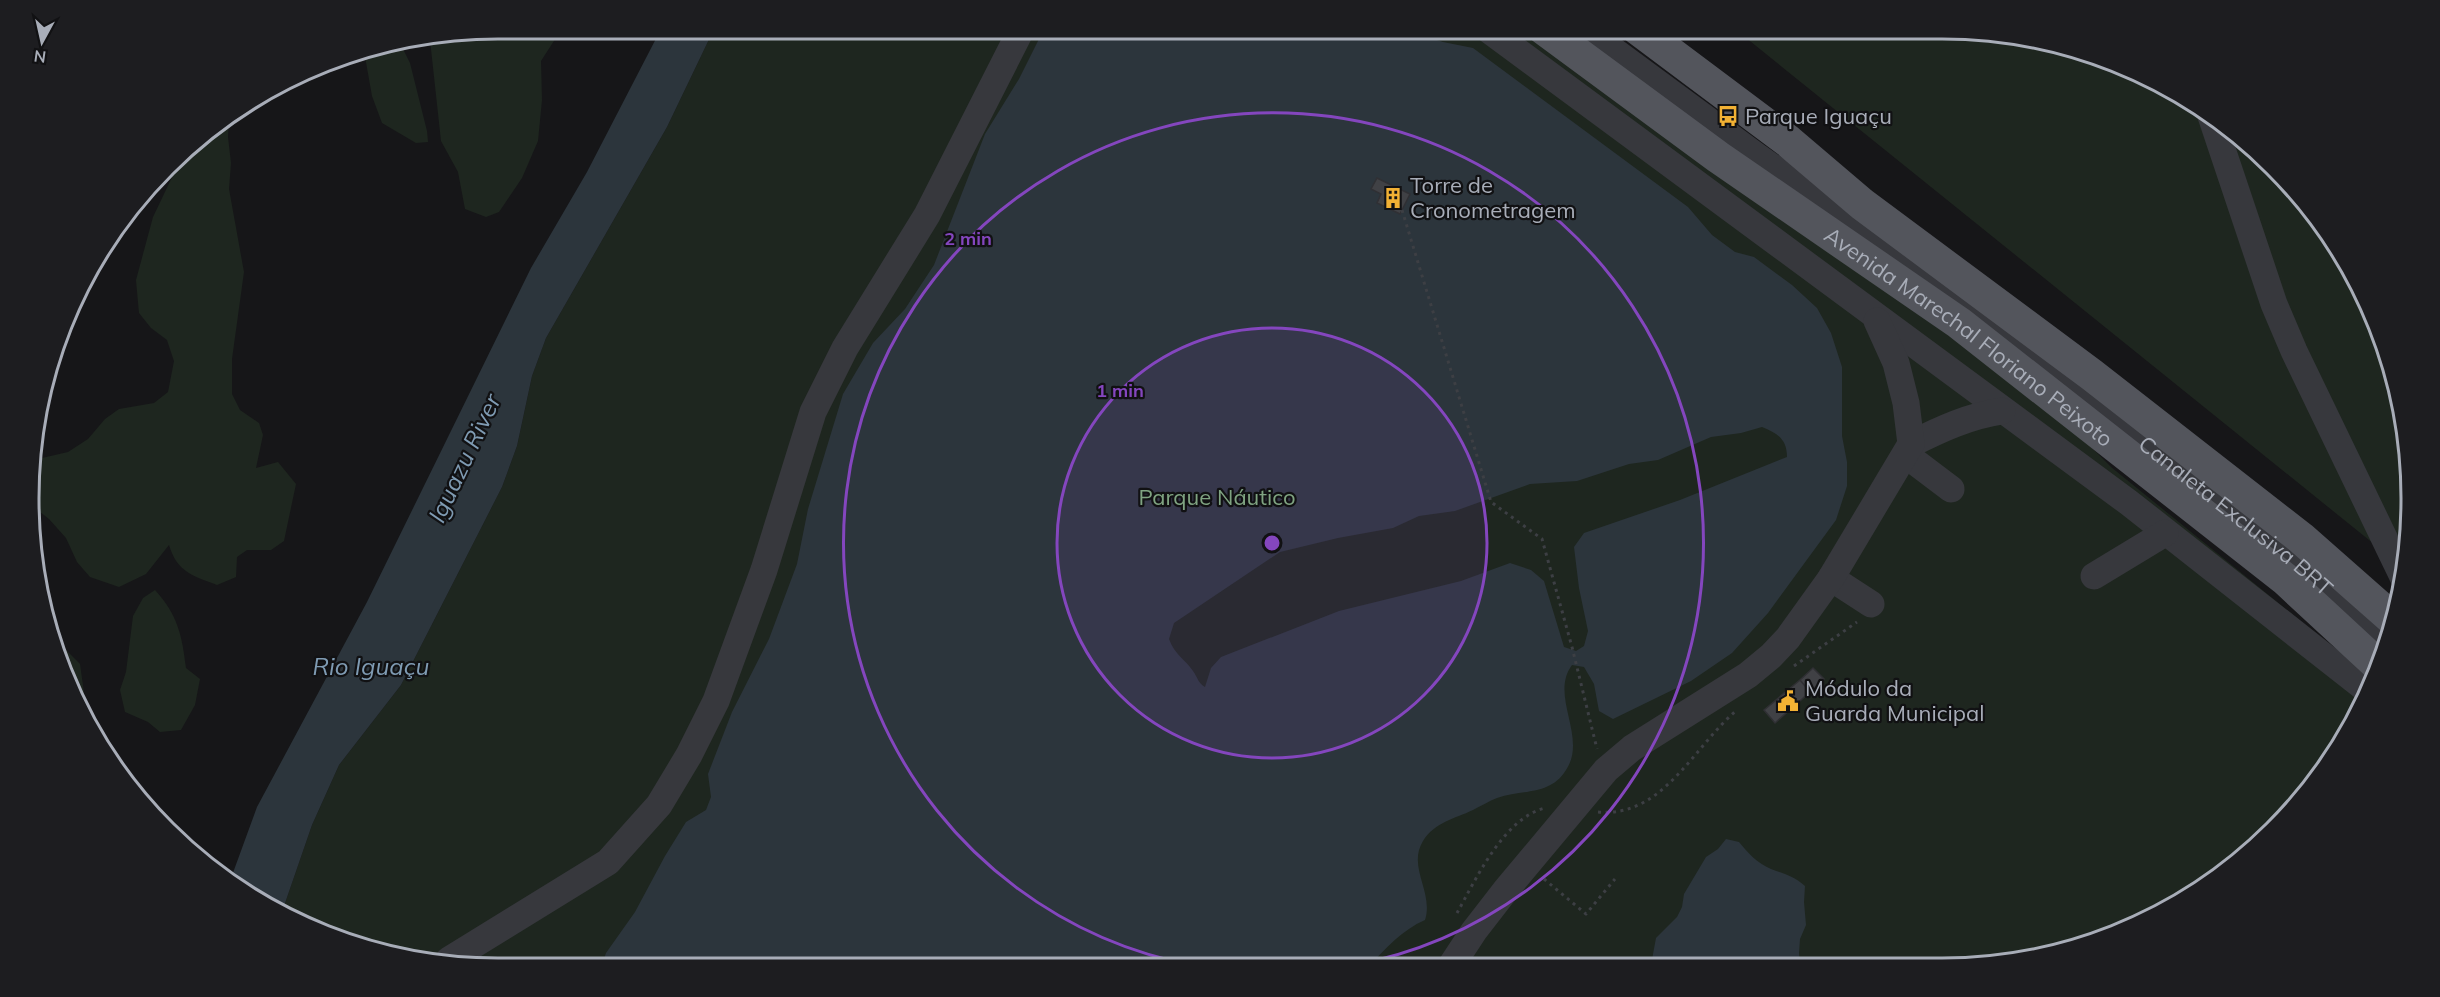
<svg xmlns="http://www.w3.org/2000/svg" width="2440" height="997" font-family="Mulish,sans-serif">
<style>
.green{fill:#1e261f}
.water{fill:#2c353c;fill-rule:evenodd}
.building{fill:#404145;stroke:#303034;stroke-width:1.5}
.lines{fill:none;stroke-linecap:round;stroke-linejoin:round}
.path{stroke:#3d3f44;stroke-width:3;stroke-dasharray:3 4.5;stroke-linecap:butt}
.minor{stroke:#37383d;stroke-width:27}
.major{stroke:#53555c;stroke-width:33}
.ring{fill:none;stroke:#8446be;stroke-width:3}
.labels{text-anchor:middle;dominant-baseline:central;stroke-width:4.5;stroke-linejoin:round;paint-order:stroke}
.poi-label{font-size:22px;fill:#a8adb8;stroke:#111113;text-anchor:start}
.street-label{font-size:22px;fill:#a8adb8;stroke:#111113}
.park-label{font-size:22px;fill:#7fa381;stroke:#111113}
.water-label{font-size:24px;font-style:italic;fill:#7f9bb3;stroke:#111113}
.rim{fill:none;stroke:#a8adb8;stroke-width:3}
.centre{fill:#8446be;stroke:#111113;stroke-width:3}
.ring-label{font-size:18px;text-anchor:middle;font-weight:bold;fill:#8446be;stroke:#111113;stroke-width:4.5;stroke-linejoin:round;paint-order:stroke}
</style>
<rect width="100%" height="100%" fill="#161618"/>
<path class="green" d="M499 28 564 29 561 30 541 61 542 100 538 141 522 178 499 212 486 217 465 209 458 172 441 141 430 40Z
M714 29H1520L1625 106 1893 292 2065 421 2111 467 2297 618 2369 684 2332 760 2251 852 2149 920 2003 964 499 968 348 944 283 909 312 825 339 765 401 685 502 487 517 446 532 376 546 338 667 127Z
M1735 29H1941L2092 53 2176 91 2251 145 2314 212 2363 290 2395 377 2410 467 2408 559 2405 569Z
M401 45 410 63 427 131 428 142 416 143 382 123 372 96 364 51Z
M227 118 229 120 228 137 231 163 229 189 244 272 232 359V394L240 410 259 423 263 435 256 468 278 462 296 484 284 541 271 550H247L237 557 236 577 217 585C193 576 177 572 169 545L146 574 119 587 90 577 77 562 66 538 49 519 35 508 34 468 42 458 68 452 88 439 105 419 119 409 154 403 168 392 174 361 167 340 151 328 139 313 136 280 153 217 185 150Z
M155 590C178 615 182 636 186 668L200 679 195 705 181 730 160 732 148 722 125 712 120 690 126 672 133 616 143 598Z
M51 635 80 664 86 707 83 713 64 679Z"/>
<path class="water" d="M1402 28 1443 42 1473 48 1688 207 1712 235 1735 252 1754 257 1792 285 1817 308 1831 333 1842 367V436L1847 462V486L1836 520 1768 613 1732 653 1691 681 1613 719 1599 711 1594 684 1584 667 1572 665C1549 696 1588 737 1566 770 1550 796 1523 789 1497 798 1489 801 1481 806 1473 810 1454 819 1435 822 1423 841 1407 867 1434 892 1425 920 1402 930 1386 948 1369 966L601 968 606 953 635 912 665 856 686 822 706 810 711 797 708 774 732 712 769 639 797 564 808 509 843 394 873 343 905 309 934 265 985 134 1019 79 1044 29ZM1762 427C1777 433 1787 439 1787 457L1680 500 1584 533 1574 547 1579 588 1588 631 1584 646 1576 651 1564 647 1544 581 1531 570 1510 563 1461 581 1339 611 1221 657 1211 668 1205 687C1198 683 1198 678 1193 671 1184 658 1175 655 1169 639L1174 623 1280 552 1338 538 1393 528 1419 516 1455 511 1530 484 1577 481 1629 464 1658 460 1711 437 1741 433Z
M661 29H714L667 127 546 338 532 376 517 446 502 487 401 685 339 765 312 825 283 909 230 881 257 807 367 602 531 268 587 172Z
M1726 839 1739 842C1748 853 1757 863 1771 869 1784 874 1794 876 1805 886L1804 902 1806 925 1800 939 1799 953 1800 965H1651L1656 938 1677 917 1682 907 1684 894 1706 857 1718 849Z"/>
<path class="building" d="M1377 178 1410 194 1400 214 1377 203 1381 194 1371 189Z
M1813 668 1824 679 1810 692 1800 680Z
M1800 680 1810 692 1775 723 1764 710Z"/>
<g class="lines">
<path class="path" d="M1402 210 1491 502 1542 539 1572 647 1597 749
M1794 666 1857 622
M1598 812C1663 818 1693 747 1737 710
M1544 879 1586 914 1615 879
M1457 913C1476 879 1504 818 1545 808"/>
<g class="minor">
<path d="M1486 28 2128 502 2367 690"/>
<path id="s1" d="M1587 28 1613 50 1758 157 1918 269 2048 367 2294 560 2388 643"/>
<path d="M2211 116 2274 304 2294 351 2403 577"/>
<path d="M1911 444C1941 429 1969 416 2002 411"/>
<path d="M1906 455 1951 489"/>
<path d="M2094 576 2165 533"/>
<path d="M1831 578 1871 604"/>
<path d="M449 960 608 862 659 805 689 755 716 701 764 570 813 412 845 348 927 215 1022 28"/>
<path d="M1451 966 1474 931 1505 891 1606 770 1632 748 1748 675 1771 656 1788 638 1831 578 1911 444 1906 403 1896 363 1877 321"/>
</g>
<g class="major">
<path id="s2" d="M1543 28 1718 157 1959 323 2285 579 2379 666"/>
<path d="M1637 28 1788 141 1862 204 2092 375 2301 538 2394 620"/>
</g>
</g>
<circle cx="1272" cy="543" r="215" fill="#8446be" fill-opacity=".12"/>
<g class="ring">
<circle cx="1272" cy="543" r="215"/>
<path d="M1197 966A430 430 0 1 1 1350 966"/>
</g>
<defs>
<symbol id="bus-bare" viewBox="-9 -9 18 18"><path d="M-5-6H5V4H4V6H2V4H-2V6H-4V4H-5ZM-3.5-4V0h7V-4ZM-3.5 1.2v1.5H-2V1.2ZM2 1.2v1.5H3.5V1.2Z" fill="#f2b134" stroke="#111113" stroke-width="2.5" paint-order="stroke"/></symbol>
<symbol id="building-bare" viewBox="-9 -9 18 18"><path d="M-4-6H4V6H1V3H-1V6H-4ZM-2.5-4.3h1.7v1.8h-1.7ZM.8-4.3h1.7v1.8H.8ZM-2.5-1h1.7V.8h-1.7ZM.8-1h1.7V.8H.8Z" fill="#f2b134" stroke="#111113" stroke-width="2.5" paint-order="stroke"/></symbol>
<symbol id="civic-bare" viewBox="-9 -9 18 18"><path d="M-.6-6.5H3V-4.5H.6V-3L4-1V1h2V6H-6V1h2V-1L-.6-3ZM-1.2 2.5V6h2.4V2.5Z" fill="#f2b134" stroke="#111113" stroke-width="2.5" paint-order="stroke"/></symbol>
</defs>
<g fill-rule="evenodd">
<use href="#bus-bare" x="1713" y="101" width="30" height="30"/>
<use href="#building-bare" x="1378" y="183" width="30" height="30"/>
<use href="#civic-bare" x="1773" y="686" width="30" height="30"/>
</g>
<g class="labels">
<g class="poi-label">
<text x="1745" y="116">Parque Iguaçu</text>
<text x="1410" y="185">Torre de<tspan x="1410" dy="25">Cronometragem</tspan></text>
<text x="1805" y="688">Módulo da<tspan x="1805" dy="25">Guarda Municipal</tspan></text>
</g>
<g class="street-label">
<text stroke="none"><textPath href="#s2" startOffset="526">Avenida Marechal Floriano Peixoto</textPath></text>
<text stroke="none"><textPath href="#s1" startOffset="812">Canaleta Exclusiva BRT</textPath></text>
</g>
<g class="park-label">
<text x="1217" y="497">Parque Náutico</text>
</g>
<g class="water-label">
<text transform="translate(464 458) rotate(-65)">Iguazu River</text>
<text x="371" y="666">Rio Iguaçu</text>
</g>
</g>
<path d="M0 0H2440V997H0ZM498 39H1942A459 459 0 0 1 2401 498V499A459 459 0 0 1 1942 958H498A459 459 0 0 1 39 499V498A459 459 0 0 1 498 39Z" fill="#1d1d20" fill-rule="evenodd"/>
<path class="rim" d="M498 39H1942A459 459 0 0 1 2401 498V499A459 459 0 0 1 1942 958H498A459 459 0 0 1 39 499V498A459 459 0 0 1 498 39Z"/>
<circle cx="1272" cy="543" r="9" class="centre"/>
<g class="ring-label">
<text x="968" y="245">2 min</text>
<text x="1120" y="397">1 min</text>
</g>
<g transform="translate(42 42) rotate(188)" stroke="#111113" stroke-width="4.5" paint-order="stroke">
<path d="M0-4.5L10 22L0 15L-10 22Z" fill="#a8adb8"/>
<text y="-9" font-size="16" font-weight="bold" text-anchor="middle" fill="#a8adb8">N</text>
</g>
</svg>
